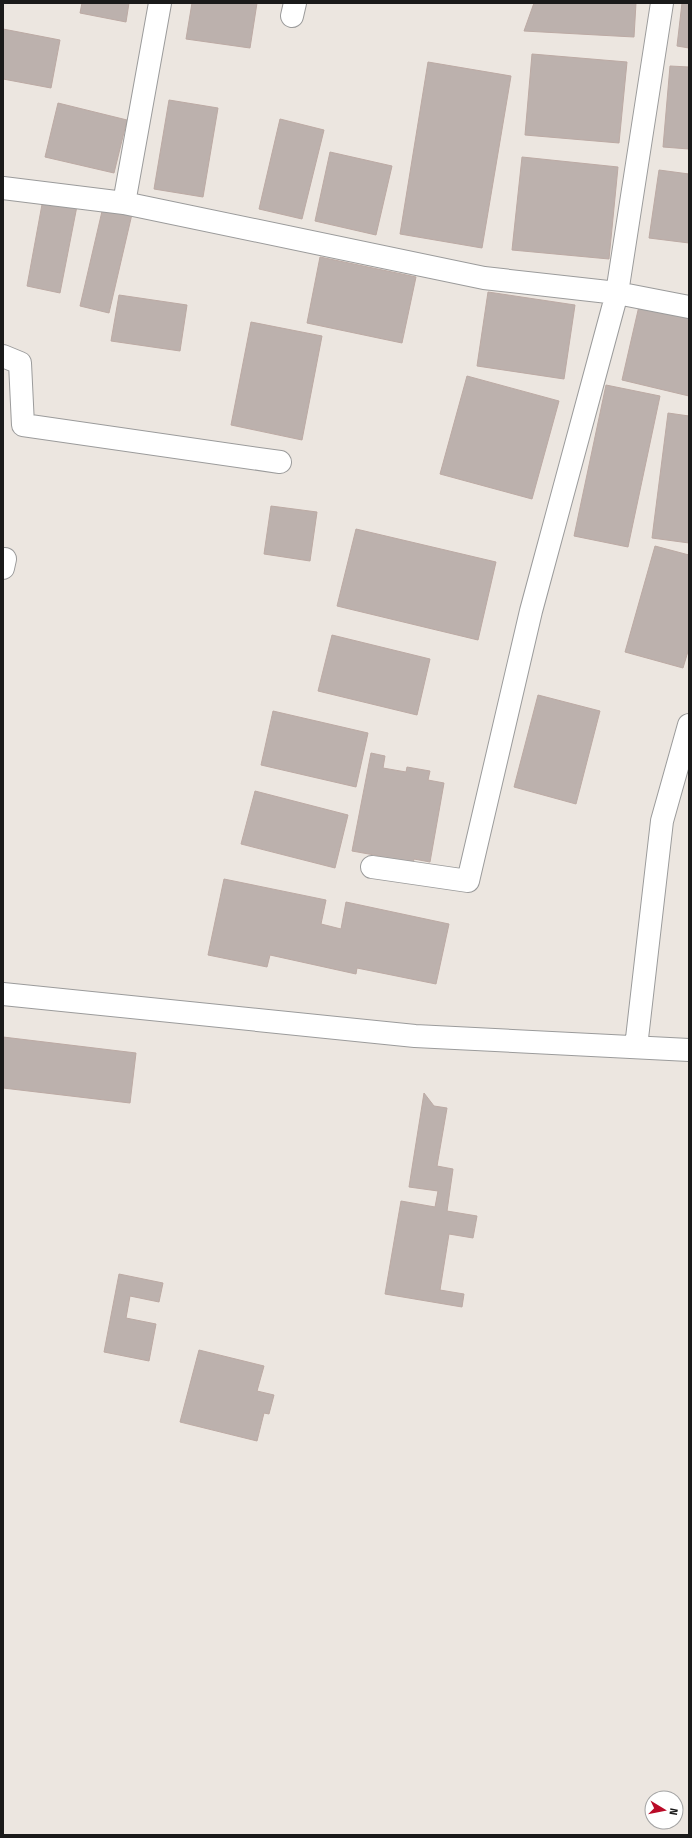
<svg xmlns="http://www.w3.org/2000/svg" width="692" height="1838" font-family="'Fira Sans Condensed',sans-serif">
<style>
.building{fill:#bcb1ad;stroke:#bcaaa4}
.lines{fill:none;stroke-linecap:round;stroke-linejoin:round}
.minor-casing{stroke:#9b9b9b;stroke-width:24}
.minor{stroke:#fff;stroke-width:22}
</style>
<rect width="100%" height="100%" fill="#ece6e0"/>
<path class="building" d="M82 3H129L126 22 80 13Z
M192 3H257L250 48 186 39Z
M534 3H636L634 37 524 31Z
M682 3H689V48L677 46Z
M3 29 60 40 51 88 3 79Z
M532 54 627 62 619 143 525 135Z
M428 62 511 76 482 248 400 234Z
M670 66 689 67V149L663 147Z
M169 100 218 108 203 197 154 189Z
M58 103 127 120 114 173 45 157Z
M280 119 324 130 302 219 259 209Z
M330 152 392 166 376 235 315 221Z
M522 157 618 167 609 259 512 250Z
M659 170 689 174V243L649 238Z
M43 199 77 206 60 293 27 286Z
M103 207 132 214 109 313 80 306Z
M320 257 416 277 402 343 307 323Z
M488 292 575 305 564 379 477 366Z
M119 295 187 305 180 351 111 341Z
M639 306 689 318V396L622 380Z
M251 322 322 336 302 440 231 425Z
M467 376 559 401 532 499 440 474Z
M606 385 660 396 628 547 574 536Z
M668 413 689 416V543L652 538Z
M271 506 317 512 310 561 264 554Z
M356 529 496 562 478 640 337 606Z
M655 546 689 555V648L683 668 625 652Z
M332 635 430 659 417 715 318 691Z
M538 695 600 711 576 804 514 787Z
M273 711 368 733 356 787 261 765Z
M371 753 385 756 383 768 406 772 407 767 430 771 428 780 444 783 430 862 414 859 412 868 383 863 380 856 352 851Z
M255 791 348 815 335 868 241 844Z
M224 879 326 900 321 924 341 929 346 902 449 924 436 984 357 968 356 974 270 955 267 967 208 955Z
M3 1037 136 1053 130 1103 3 1088Z
M424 1093 434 1106 447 1108 437 1166 453 1169 447 1211 477 1216 473 1238 449 1234 440 1290 464 1294 462 1307 385 1294 401 1201 435 1207 438 1191 409 1187Z
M119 1274 163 1283 159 1302 130 1296 126 1318 156 1324 149 1361 104 1352Z
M199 1350 264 1366 257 1391 274 1395 269 1414 264 1413 257 1441 180 1422Z"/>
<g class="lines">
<defs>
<path id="minor" d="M292 16 295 3
M3 188 124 203 484 278 617 293 689 307
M124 203 160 3
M3 356 20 363 23 425 280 462
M3 568 5 559
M372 867 468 881 531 611 617 293 662 3
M3 994 415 1036 689 1050
M636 1047 662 821 689 725"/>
</defs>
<use href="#minor" class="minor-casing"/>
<use href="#minor" class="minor"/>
</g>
<rect width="692" height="1838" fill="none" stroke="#1a1a1a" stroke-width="8"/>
<g transform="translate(664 1810) rotate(100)"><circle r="19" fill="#ffffff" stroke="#a3a3a3"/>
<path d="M0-3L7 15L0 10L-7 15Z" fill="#ba0b28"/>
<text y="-6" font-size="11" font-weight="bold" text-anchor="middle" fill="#1a1a1a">N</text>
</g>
</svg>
